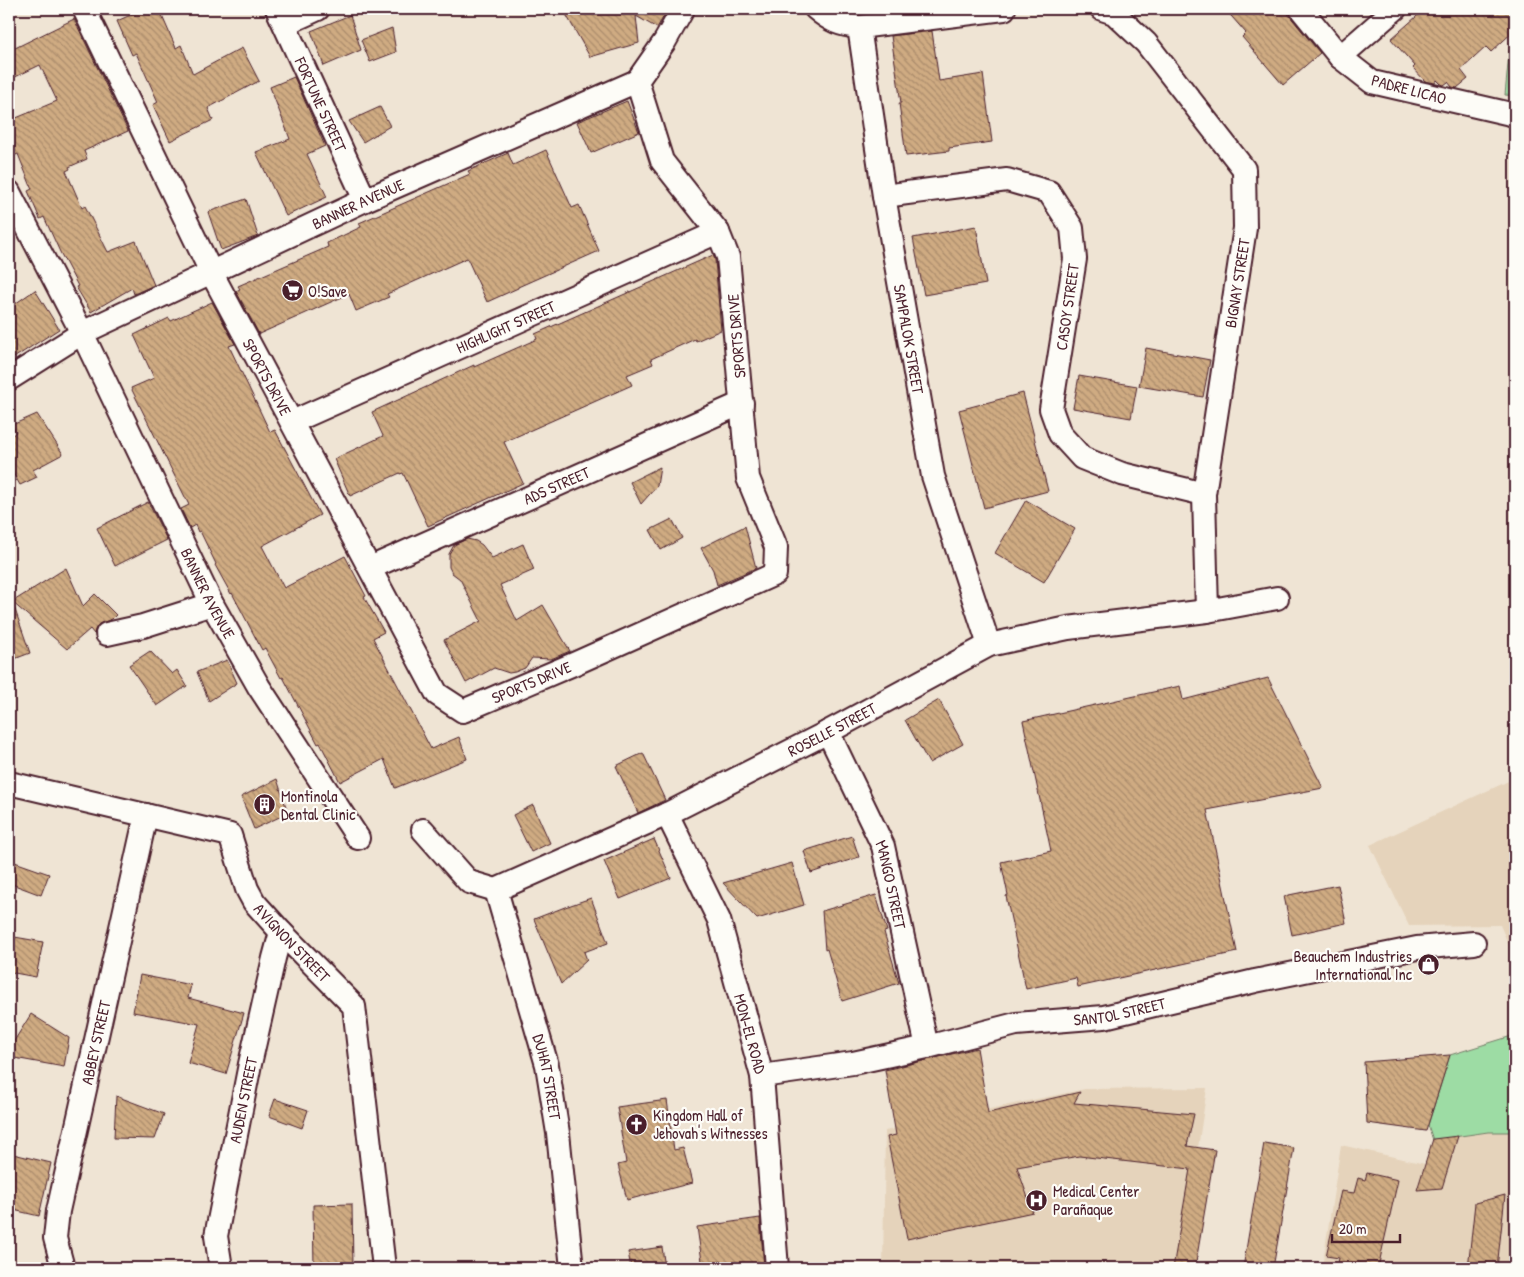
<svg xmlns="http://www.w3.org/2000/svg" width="1524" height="1277" font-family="'Patrick Hand',sans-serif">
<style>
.built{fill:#e5d3bb}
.green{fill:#9ddca4;stroke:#747e68}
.park{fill:url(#park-crowns);stroke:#747e68}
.building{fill:url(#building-back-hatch);stroke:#4a1f2b}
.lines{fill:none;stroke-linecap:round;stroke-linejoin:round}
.minor-casing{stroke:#4a1f2b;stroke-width:26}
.minor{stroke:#fdfcf7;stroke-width:22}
.labels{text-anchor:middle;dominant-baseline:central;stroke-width:4.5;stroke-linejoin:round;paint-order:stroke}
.street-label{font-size:16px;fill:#4a1f2b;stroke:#fdfcf7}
.poi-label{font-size:16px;fill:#4a1f2b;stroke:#fdfcf7;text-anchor:start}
</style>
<defs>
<pattern id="park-crowns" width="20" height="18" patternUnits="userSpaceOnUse" patternTransform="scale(1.25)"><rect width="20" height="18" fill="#9ddca4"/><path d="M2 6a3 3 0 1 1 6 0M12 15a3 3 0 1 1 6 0" fill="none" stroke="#89bc8d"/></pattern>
<pattern id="building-back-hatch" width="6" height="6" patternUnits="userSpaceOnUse" patternTransform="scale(1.25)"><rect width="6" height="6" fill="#cfab82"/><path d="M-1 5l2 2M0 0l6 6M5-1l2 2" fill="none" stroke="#aa8b6b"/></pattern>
</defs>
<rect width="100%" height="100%" fill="#efe4d4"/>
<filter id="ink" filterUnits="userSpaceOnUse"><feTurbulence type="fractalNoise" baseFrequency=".02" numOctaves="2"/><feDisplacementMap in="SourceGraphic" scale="10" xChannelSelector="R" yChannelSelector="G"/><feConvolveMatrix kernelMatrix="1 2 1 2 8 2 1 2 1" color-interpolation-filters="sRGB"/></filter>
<g filter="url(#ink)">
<path class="built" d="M1515 778V959L1500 925 1409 926 1370 845Z
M1207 1088 1180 1268H883L885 1131 1085 1089Z
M1488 1132H1515V1264L1502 1268H1322L1341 1145 1425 1164 1433 1140Z"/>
<path class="green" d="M1515 1035V1132H1488L1433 1140 1428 1125 1450 1055Z"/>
<path class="park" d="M1515 41V96L1505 95 1510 43Z"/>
<path class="building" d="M144 9H159L176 48 181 45 193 74 242 48 259 81 208 108 213 120 170 141 153 105 158 102 136 53 132 55 117 21Z
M563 9H668L657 28 636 16 639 43 590 57Z
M1225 9H1284L1320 53 1283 85 1242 37 1246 33Z
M1425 9H1515V30L1491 52 1486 47 1461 70 1468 79 1457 88 1452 87 1448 82 1444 85 1441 84 1437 80 1435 83 1425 81 1413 68 1415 66 1391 39Z
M350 15 361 50 324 66 311 31Z
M74 19 128 131 84 151 87 159 69 167 70 169 66 171 82 208 85 206 108 252 136 241 154 285 134 294 132 288 91 312 76 287 78 286 60 252 44 217 40 219 28 191 32 189 18 154 9 158V121L57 101 40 65 9 80V51Z
M392 28 396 52 370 62 361 40Z
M932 31 939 81 983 74 992 142 949 148V151L906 156 899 103H901L891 36Z
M294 77 325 146 307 154 327 197 286 216 256 152 290 139 270 87Z
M627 101 639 132 591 153 577 122Z
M380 107 390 126 363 142 349 121Z
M546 150 572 208 579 205 599 251 518 287V288L487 302 467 258 387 294 389 297 356 311 349 294 259 334 236 291 240 289 238 286 328 247 327 243 361 227 359 223 470 174 468 171 508 153 513 165Z
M246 199 258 236 221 250 208 212Z
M976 226 986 284 924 295 913 238Z
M713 255 715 260 721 330 696 341 695 339 651 359 653 364 627 375 632 385 504 442 523 483 428 526 403 473 400 474V473L350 496 334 459 383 436 372 412 474 365V367L537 339 535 334Z
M35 290 59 329 9 361V308Z
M212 302 235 344 229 346 270 432 275 430 320 515 262 546 284 588 345 556 366 596 364 597 384 632 373 638 431 749 459 737 467 759 395 788 384 759 340 782 320 743 318 744 283 677 281 678 265 648 262 650 232 593 231 594 215 565 216 564 200 531 198 532 195 525 190 528 181 509 189 505 131 388 154 378 134 335 169 318 171 321Z
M1146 348 1210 360 1203 397 1139 386Z
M1079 376 1137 386 1131 418 1073 408Z
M1023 393 1048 491 984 508 959 410Z
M37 414 63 454 33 470 37 477 20 485 9 466V438L16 432 12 425Z
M660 467 657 486 641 504 630 482Z
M1026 500 1075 529 1044 582 995 553Z
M148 502 167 540 115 566 97 528Z
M672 519 682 538 661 550 650 530Z
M745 526 756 568 717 585 713 570 701 548Z
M467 539 476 541 482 545 492 558 523 544 534 570 500 585 517 621 543 605 570 651 551 659 532 658 525 668 515 672 509 673 494 668 466 683 444 640 481 621 460 579 452 573 449 567V554L454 545Z
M66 568 83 606 95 594 116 615 112 619 99 624 95 630 94 634 90 629 67 649 12 602Z
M9 601H12L30 653 9 661Z
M150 651 172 674 177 670 187 686 157 706 129 665Z
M227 660 237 683 209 701 197 672Z
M1268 678 1323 788 1207 810 1237 952 1078 987 1076 978 1026 989 1006 896 1008 895 1001 862 1051 851 1023 721 1180 686 1183 700Z
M939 700 963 744 929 763 905 720Z
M643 753 665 800 638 813 616 766Z
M277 779 288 813 254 829 241 797Z
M533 805 550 843 531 852 513 815Z
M852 836 859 857 811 873 804 851Z
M654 839 671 878 620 899 604 861Z
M9 860 49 874 41 895 9 883Z
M792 863 804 905 757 919 723 883Z
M1338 885 1346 923 1292 935 1284 896Z
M876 895 887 931 884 932 899 983 842 1001 827 949 825 950 822 911Z
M591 898 608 943 584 952 587 960 561 984 534 919 565 907Z
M9 936 43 942 36 977 9 972Z
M140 975 191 985 188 998 244 1013 226 1074 188 1063 199 1024 133 1012Z
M31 1014 69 1038 64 1067 9 1057V1049Z
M977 1048 988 1113 1080 1092 1074 1103 1194 1114 1187 1146 1215 1150 1195 1268H1173L1190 1169 1079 1156 1017 1167 1033 1212 907 1239 887 1137 896 1135 885 1070Z
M1450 1055 1426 1131 1367 1123 1364 1062Z
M116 1096 164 1114 155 1139 114 1138Z
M275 1099 308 1110 302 1128 269 1116Z
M667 1100 674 1150 683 1148 692 1183 627 1200 618 1165 626 1163 617 1107Z
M1458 1136 1442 1188 1417 1190 1433 1139Z
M1264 1143 1294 1148 1273 1268H1243Z
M9 1153 51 1163 39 1216 9 1209Z
M1367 1173 1398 1180 1378 1268H1337L1339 1258 1326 1256 1341 1191 1354 1193 1358 1178 1365 1180Z
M1505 1195 1497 1268H1468L1475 1203Z
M352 1204 353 1268H314L313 1205Z
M760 1218 764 1268H703L697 1227Z
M662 1247 665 1268H631L628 1252Z"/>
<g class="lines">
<defs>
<g id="minor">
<path id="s1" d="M84 9 211 272 437 694 463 711 576 663 775 574 776 547 748 478 728 257 718 232 662 161 637 81 665 41 683 9"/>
<path id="s2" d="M277 9 365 200"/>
<path d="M816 9C830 21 840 25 859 27L1004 9"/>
<path d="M1102 9 1114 13 1146 43 1244 169 1245 228 1204 494 1207 611"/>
<path d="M1301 9 1340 57 1372 82 1515 115"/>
<path d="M285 24 318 9"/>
<path id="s3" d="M859 27 884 196 933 476 989 645"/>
<path d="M1340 57 1395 9"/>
<path id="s4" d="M9 192 82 333 212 604 259 687 358 838"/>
<path d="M884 196 1007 180 1049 192 1072 228 1075 259 1051 409 1060 434 1082 458 1122 474 1204 494"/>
<path id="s5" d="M9 379 82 333 365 200 637 81"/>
<path id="s6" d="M292 422 718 232"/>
<path id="s7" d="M370 568 742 403"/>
<path d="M107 634 143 626 212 604"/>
<path id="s8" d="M828 732 883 846 927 1047"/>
<path id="s9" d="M9 783 230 835 247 889 254 902 281 932 354 1006 384 1268"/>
<path id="s10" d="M667 814 719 920 762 1076 777 1268"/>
<path id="s11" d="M423 830 469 882 496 890 667 814 828 732 989 645 1068 628 1207 611 1277 598"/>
<path id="s12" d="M496 890 547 1065 558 1133 572 1268"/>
<path id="s13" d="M762 1076 853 1063 927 1047 1016 1024 1104 1017 1255 981 1417 948 1474 943"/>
<path id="s14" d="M63 1268 55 1238 58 1211 146 815"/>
<path id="s15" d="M221 1268 216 1236 250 1064 274 958 281 932"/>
</g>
</defs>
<use href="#minor" class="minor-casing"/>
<use href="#minor" class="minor"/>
</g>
</g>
<defs>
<symbol id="supermarket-disc" viewBox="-11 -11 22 22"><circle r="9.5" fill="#4a1f2b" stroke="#fdfcf7"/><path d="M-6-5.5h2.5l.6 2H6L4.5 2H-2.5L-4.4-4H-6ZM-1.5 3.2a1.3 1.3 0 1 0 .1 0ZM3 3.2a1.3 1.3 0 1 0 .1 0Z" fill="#fff"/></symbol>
<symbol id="building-disc" viewBox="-11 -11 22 22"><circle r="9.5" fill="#4a1f2b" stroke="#fdfcf7"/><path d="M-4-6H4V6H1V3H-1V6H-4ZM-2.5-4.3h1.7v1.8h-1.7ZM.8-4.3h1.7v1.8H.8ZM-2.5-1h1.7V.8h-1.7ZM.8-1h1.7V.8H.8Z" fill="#fff"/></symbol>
<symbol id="shop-disc" viewBox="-11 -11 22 22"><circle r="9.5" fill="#4a1f2b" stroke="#fdfcf7"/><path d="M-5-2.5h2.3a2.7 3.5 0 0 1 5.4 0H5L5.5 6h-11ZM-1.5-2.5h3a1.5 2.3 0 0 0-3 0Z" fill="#fff"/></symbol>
<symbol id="church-disc" viewBox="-11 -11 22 22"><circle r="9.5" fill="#4a1f2b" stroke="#fdfcf7"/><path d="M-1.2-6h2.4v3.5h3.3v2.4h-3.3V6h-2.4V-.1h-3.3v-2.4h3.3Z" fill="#fff"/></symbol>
<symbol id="hospital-disc" viewBox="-11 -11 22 22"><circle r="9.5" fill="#4a1f2b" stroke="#fdfcf7"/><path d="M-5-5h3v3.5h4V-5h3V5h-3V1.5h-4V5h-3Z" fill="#fff"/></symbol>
</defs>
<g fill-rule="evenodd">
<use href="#supermarket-disc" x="280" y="278" width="25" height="25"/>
<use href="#building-disc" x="252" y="792" width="25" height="25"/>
<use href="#shop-disc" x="1416" y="952" width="25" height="25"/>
<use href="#church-disc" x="624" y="1112" width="25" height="25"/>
<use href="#hospital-disc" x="1024" y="1188" width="25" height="25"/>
</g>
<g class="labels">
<g class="street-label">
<text transform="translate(1409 89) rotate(15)">PADRE LICAO</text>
<text stroke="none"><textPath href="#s2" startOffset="105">FORTUNE STREET</textPath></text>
<text stroke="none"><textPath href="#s5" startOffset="391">BANNER AVENUE</textPath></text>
<text transform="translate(1237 283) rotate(-81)">BIGNAY STREET</text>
<text transform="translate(1067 307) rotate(-82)">CASOY STREET</text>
<text stroke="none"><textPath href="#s6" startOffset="234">HIGHLIGHT STREET</textPath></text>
<text transform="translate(736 336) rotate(-95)">SPORTS DRIVE</text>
<text stroke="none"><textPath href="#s3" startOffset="316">SAMPALOK STREET</textPath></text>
<text stroke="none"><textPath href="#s1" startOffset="411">SPORTS DRIVE</textPath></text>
<text stroke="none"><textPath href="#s7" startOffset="204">ADS STREET</textPath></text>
<text stroke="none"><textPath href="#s4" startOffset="448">BANNER AVENUE</textPath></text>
<text stroke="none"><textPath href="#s1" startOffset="876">SPORTS DRIVE</textPath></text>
<text stroke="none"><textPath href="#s11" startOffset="470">ROSELLE STREET</textPath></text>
<text stroke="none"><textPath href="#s8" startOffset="166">MANGO STREET</textPath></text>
<text stroke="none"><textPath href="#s9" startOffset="354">AVIGNON STREET</textPath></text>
<text stroke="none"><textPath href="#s13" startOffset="364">SANTOL STREET</textPath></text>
<text stroke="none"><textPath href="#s10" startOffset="236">MON-EL ROAD</textPath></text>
<text stroke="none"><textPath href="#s14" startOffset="231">ABBEY STREET</textPath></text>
<text stroke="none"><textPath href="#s12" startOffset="194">DUHAT STREET</textPath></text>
<text stroke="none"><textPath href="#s15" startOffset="171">AUDEN STREET</textPath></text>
</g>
<g class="poi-label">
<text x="308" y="291">O!Save</text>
<text x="281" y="796">Montinola<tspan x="281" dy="18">Dental Clinic</tspan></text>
<text x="1412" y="956" text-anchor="end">Beauchem Industries<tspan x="1412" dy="18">International Inc</tspan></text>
<text x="653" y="1115">Kingdom Hall of<tspan x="653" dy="18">Jehovah's Witnesses</tspan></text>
<text x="1053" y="1191">Medical Center<tspan x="1053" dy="18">Parañaque</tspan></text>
</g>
</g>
<rect width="1524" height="1277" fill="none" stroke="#fdfcf7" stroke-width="30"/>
<rect x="15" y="15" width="1494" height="1247" fill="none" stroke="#4a1f2b" stroke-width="2" filter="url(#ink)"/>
<path d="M1332 1234v8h68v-8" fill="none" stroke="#4a1f2b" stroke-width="2.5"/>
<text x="1339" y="1234" font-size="15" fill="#4a1f2b" stroke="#fdfcf7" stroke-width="4" paint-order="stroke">20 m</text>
</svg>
